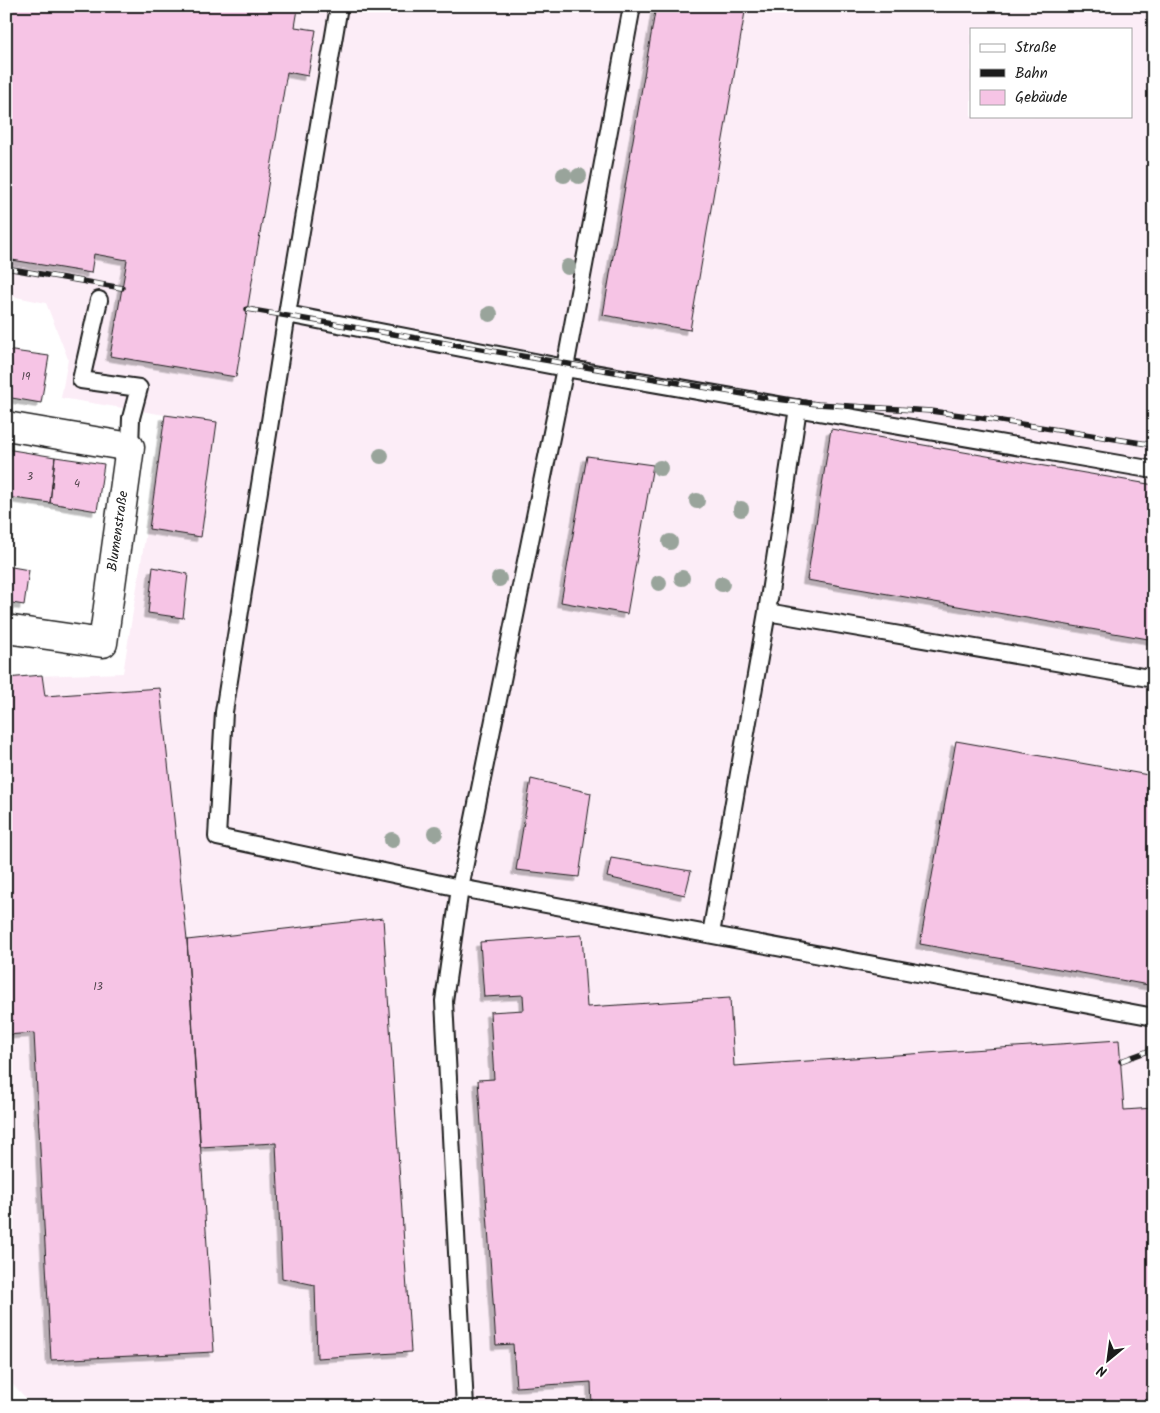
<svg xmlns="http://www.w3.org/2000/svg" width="1160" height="1413" font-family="Kalam,sans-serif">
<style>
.built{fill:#fcedf7;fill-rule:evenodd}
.building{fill:#f6c4e5;stroke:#1c1c1c;filter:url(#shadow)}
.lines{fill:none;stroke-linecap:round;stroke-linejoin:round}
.service-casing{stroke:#1c1c1c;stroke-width:20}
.minor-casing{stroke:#1c1c1c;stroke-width:31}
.service{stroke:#fff;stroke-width:16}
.minor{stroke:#fff;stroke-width:28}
.rail-casing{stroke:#1c1c1c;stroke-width:5.5}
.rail{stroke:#fff;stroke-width:4;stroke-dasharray:11;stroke-linecap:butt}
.tree{fill:#99a49b}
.labels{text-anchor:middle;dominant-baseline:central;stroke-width:4.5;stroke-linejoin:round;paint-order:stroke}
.number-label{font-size:11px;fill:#52464e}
.street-label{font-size:14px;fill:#1c1c1c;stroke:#fff}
</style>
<defs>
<filter id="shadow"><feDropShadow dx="-4.5" dy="4.5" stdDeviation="0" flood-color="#0004"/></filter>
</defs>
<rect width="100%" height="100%" fill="#fff"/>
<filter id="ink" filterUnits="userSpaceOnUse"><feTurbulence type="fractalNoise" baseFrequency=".02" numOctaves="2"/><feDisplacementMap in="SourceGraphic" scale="10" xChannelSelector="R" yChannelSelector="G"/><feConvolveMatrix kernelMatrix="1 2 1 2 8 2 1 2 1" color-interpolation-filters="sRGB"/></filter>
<g filter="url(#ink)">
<path class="built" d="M6 6H1154V1407H35L6 1378V677L123 673 165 415 61 398 68 359 46 303 6 295ZM971 29H1131V116H971Z"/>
<path class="building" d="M6 6H282L298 9 295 27 316 30 308 76 287 72 236 377 110 356 127 260 94 254 91 273 6 259Z
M656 6H746L690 330 603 315Z
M6 350 49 356 41 403 6 397Z
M165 415 217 422 201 537 149 529Z
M831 429 1154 485V640L807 580Z
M6 449 55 457 50 503 6 497Z
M587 456 653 465 627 614 561 602Z
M55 457 104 464 97 511 50 503Z
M6 566 29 570 24 605 6 602Z
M153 567 188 574 183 618 148 613Z
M42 675 45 696 160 688 187 940 214 1352 51 1360 34 1033 6 1035V678Z
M956 741 1154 776V986L920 944Z
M531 779 591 793 579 877 516 870Z
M611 858 691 871 685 895 607 877Z
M383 918 411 1352 317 1358 315 1285 282 1278 276 1143 200 1147 187 940Z
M582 935 587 1007 730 998 734 1066 1119 1040 1124 1110 1154 1108V1400L1049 1407H592L591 1382 516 1387 513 1344 496 1345 478 1080 494 1079 490 1012 524 1010 523 995 484 997 480 942Z"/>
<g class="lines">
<defs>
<path id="service" d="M339 6 287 314 224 712 217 837 460 888 1154 1017
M99 300 81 380 139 388 131 418 130 447
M287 314 565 368 1154 470
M767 612 1154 679
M711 934 767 612 798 408
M465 1407 444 1001 460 888 565 368 632 6"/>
<path id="minor" d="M6 426 130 447 103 643 6 629"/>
</defs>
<use href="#service" class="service-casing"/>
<use href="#minor" class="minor-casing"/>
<use href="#service" class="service"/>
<use href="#minor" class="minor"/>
<defs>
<path id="rail" d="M6 268 122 288
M247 309 761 397 817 404 931 411 982 418 1154 445
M1121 1061 1154 1049"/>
</defs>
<use href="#rail" class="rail-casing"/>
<use href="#rail" class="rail"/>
</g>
<g class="tree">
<circle cx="564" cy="175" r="8"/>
<circle cx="579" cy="176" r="8"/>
<circle cx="568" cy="267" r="8"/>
<circle cx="490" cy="314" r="8"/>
<circle cx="381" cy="456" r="8"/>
<circle cx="660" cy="468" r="8"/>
<circle cx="697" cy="501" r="8"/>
<circle cx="741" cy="509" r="8"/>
<circle cx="670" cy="542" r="8"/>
<circle cx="682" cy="578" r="8"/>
<circle cx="499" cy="579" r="8"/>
<circle cx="659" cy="583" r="8"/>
<circle cx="722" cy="584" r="8"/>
<circle cx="435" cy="833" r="8"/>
<circle cx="392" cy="840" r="8"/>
</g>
</g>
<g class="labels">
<g class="number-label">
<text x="26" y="377">19</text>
<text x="30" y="477">3</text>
<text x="77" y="484">4</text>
<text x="98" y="987">13</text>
</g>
<g class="street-label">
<text transform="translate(118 531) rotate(-82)">Blumenstraße</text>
</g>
</g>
<rect width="1160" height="1413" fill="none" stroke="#fff" stroke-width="25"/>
<rect x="12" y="12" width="1135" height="1388" fill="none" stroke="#1c1c1c" stroke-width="2" filter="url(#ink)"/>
<rect x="970" y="28" width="162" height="90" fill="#ffffff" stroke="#a4a4a4"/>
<rect x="980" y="44" width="25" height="8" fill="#ffffff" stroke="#a4a4a4"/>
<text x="1015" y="52" font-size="15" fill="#1c1c1c">Straße</text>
<rect x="980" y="69" width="25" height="8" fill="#1c1c1c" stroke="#a4a4a4"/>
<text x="1015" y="78" font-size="15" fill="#1c1c1c">Bahn</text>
<rect x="980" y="90" width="25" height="15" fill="#f6c4e5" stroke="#a4a4a4"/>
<text x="1015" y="102" font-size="15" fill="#1c1c1c">Gebäude</text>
<g transform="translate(1108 1360) rotate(209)" stroke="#ffffff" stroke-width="4" paint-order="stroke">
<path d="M0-4L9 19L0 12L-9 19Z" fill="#1c1c1c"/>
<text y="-8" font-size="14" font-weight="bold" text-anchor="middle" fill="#1c1c1c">N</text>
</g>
</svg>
